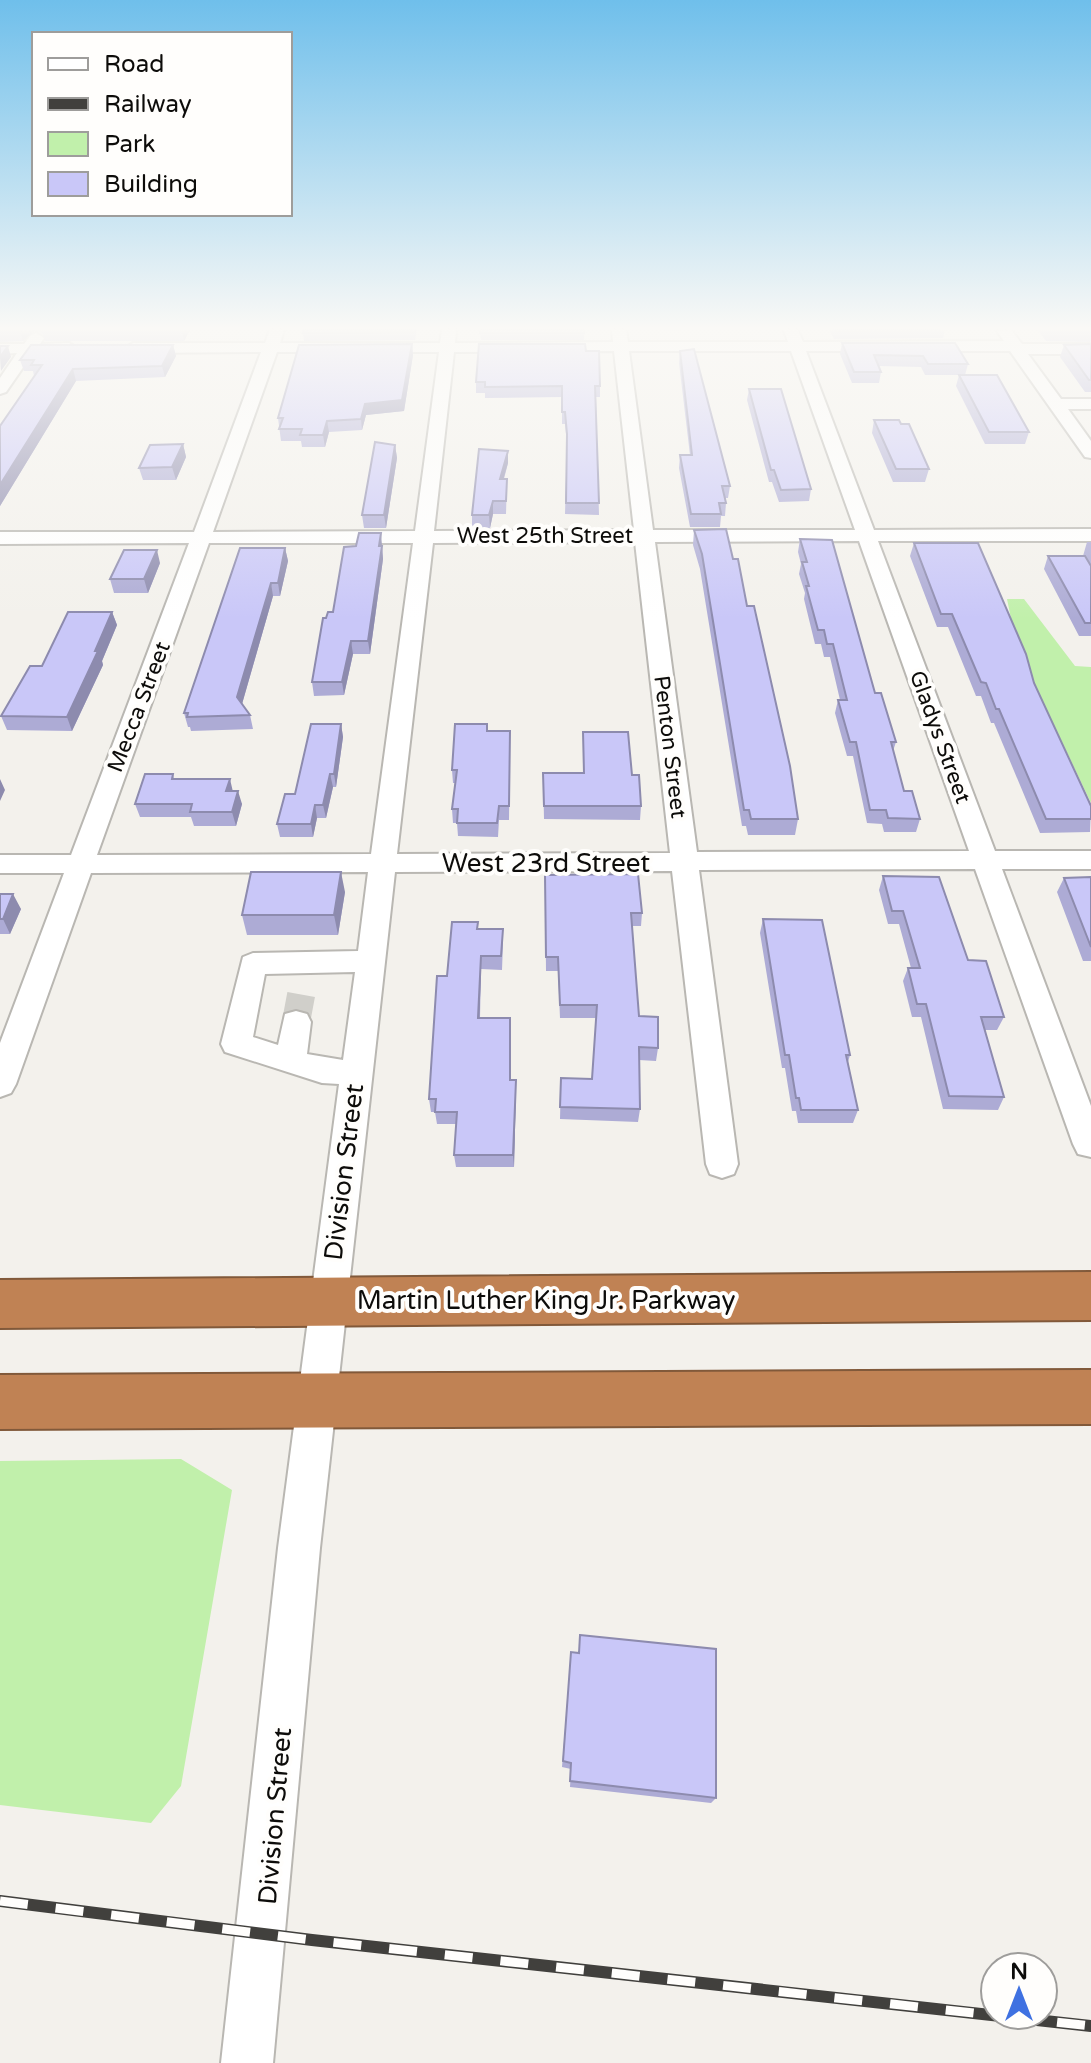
<svg xmlns="http://www.w3.org/2000/svg" width="1091" height="2063" font-family="'Varela Round',sans-serif">
<style>
.green{fill:#c1f0ab}
.lines{fill:none;stroke-linecap:round;stroke-linejoin:round}
.minor-tunnel{stroke:#d0cfca;stroke-width:28;stroke-dasharray:28 14;stroke-linecap:butt}
.minor-casing{stroke:#b9b7b2;stroke-width:4}
.highway-casing{stroke:#81593a;stroke-width:4}
.minor{fill:#fff;fill-rule:evenodd}
.highway{fill:#c08254;fill-rule:evenodd}
.rail-casing{stroke:#41403d;stroke-width:12}
.rail{stroke:#fffefc;stroke-width:9;stroke-dasharray:28;stroke-linecap:butt}
.wall{fill:#adabd5}
.shaded-wall{fill:#8d8bae}
.building{fill:#c9c7f8;stroke:#8d8bae;stroke-width:2}
.labels{text-anchor:middle;dominant-baseline:central;stroke-width:8;stroke-linejoin:round;paint-order:stroke}
.far-street-label{font-size:22px;fill:#0d0c0a;stroke:#fffefc}
.street-label{font-size:26px;fill:#0d0c0a;stroke:#fffefc}
</style>
<rect width="100%" height="100%" fill="#f3f1ec"/>
<path class="green" d="M1007 599H1024L1075 666 1091 667V803L1017 648Z
M181 1459 232 1490 181 1786 151 1823 0 1805V1461Z"/>
<g class="lines">
<path class="minor-tunnel" d="M296 1022 302 990"/>
<defs>
<path id="minor" d="M270 330H284L280 343H440L442 330H456L455 343 613 342 612 330H626L628 342H788L784 330H798L803 342 1004 341 997 331 1011 330 1022 344H1091V354H1028L1061 399H1091V409H1068L1091 441V458L1085 457 1010 351H806L874 530 1091 529V541H878L995 851H1091V869H1002L1091 1106V1157L1078 1154 1073 1144 975 869 699 870 738 1164 734 1174 722 1178 710 1174 706 1164 672 871 395 872 320 1548 273 2063H221L278 1548 339 1084 322 1083 225 1052 221 1044 243 957 253 953 358 951 368 872 91 873 16 1084 11 1093 0 1097V1043L64 873H0V855H71L189 543 0 544V532H194L261 352 133 353 125 348 133 343H265ZM614 351 634 530 434 531 454 352ZM629 351H791L855 530H653ZM277 352H439L415 531 213 532ZM859 541 969 851 697 852 655 542ZM635 542 670 853 397 854 433 543ZM209 543H413L371 854 97 855ZM355 972 343 1060 307 1054 311 1022 307 1014 296 1011 285 1014 278 1045 253 1037 265 974Z
M36 333 44 338 40 344 69 343 77 348 69 353H33L6 392 0 394V378L17 353 0 354V344H24L31 335Z"/>
<path id="highway" d="M1091 1272V1320L0 1328V1280Z
M1091 1370V1424L0 1429V1375Z"/>
</defs>
<use href="#minor" class="minor-casing"/>
<use href="#highway" class="highway-casing"/>
<use href="#minor" class="minor"/>
<use href="#highway" class="highway"/>
<defs>
<path id="rail" d="M0 1901 312 1940 1091 2026"/>
</defs>
<use href="#rail" class="rail-casing"/>
<use href="#rail" class="rail"/>
</g>
<path class="wall" d="M0 330H190L184 341H45L43 334 35 330 23 341 0 342Z
M304 330H417L415 340 304 341 303 333Z
M584 330V340H481L480 333Z
M656 330H681V331Z
M829 330H945L943 338 834 339Z
M1038 330H1091V342L1046 341Z
M842 343H955L968 364 965 375 1029 432 1025 444H985L956 386 959 375H925L921 367 879 366 881 372 879 383H852L840 354Z
M412 344 413 355 404 411 366 415 362 430 329 432 325 447H302L301 441H281L278 418Z
M1091 344V392H1085L1060 357 1064 345Z
M173 345 176 356 165 377 76 381 0 506V426L34 376 33 371H24L20 360Z
M586 351 600 386V397H596L599 515 565 514 567 445 565 424H562V397L485 398V393H476V382Z
M680 351 730 486 728 498H725L726 503 725 516H721L720 527H690L679 468 680 455H690L679 363Z
M749 389 811 489 809 501 779 502 772 482H769L747 400Z
M874 420 901 424 929 469 925 482H893L872 433Z
M183 444 186 457 176 480H143L139 468Z
M395 445 397 458 386 528H364L362 515Z
M508 451V463L504 479H507L506 514H493L490 528H472V515Z
M694 530 747 606 798 819 795 835H748L746 826H742L700 569 693 545Z
M800 539 875 693 896 742 893 751 904 791 920 819 916 832H884L882 824 867 823 853 756H847L835 713 838 700H840L830 657H824L821 644H815L804 599 805 593 799 574 801 564 798 552Z
M1087 542H1091V636H1079L1044 569 1048 556H1083Z
M914 543 1034 683 1091 806 1090 832 1040 833 994 723H991L981 696H976L948 627H937L910 556Z
M382 546 383 559 370 654H353L344 695 314 696 312 682 326 618 333 612Z
M285 548 288 561 280 596H273L242 704 250 715 253 729 191 731 190 727H188L184 713Z
M160 563 148 593H114L110 579Z
M112 612 117 625 102 661 103 665 72 731 7 730 1 716 42 666Z
M341 724 343 737 336 787H333L326 818H317L313 837H280L277 824 295 794Z
M487 724 488 731 510 745 509 820H499L498 837 458 836 457 823H453L452 809 455 783H453L452 770Z
M583 732 641 806 640 820 544 819 543 773H583Z
M173 774 174 779 233 791 242 804 236 826H194L191 817H140L135 804Z
M545 875 642 913 641 926H632L639 1016 658 1048 656 1061 639 1060 640 1109 638 1122 560 1119 561 1078 592 1079 596 1018H560L558 971H546Z
M883 876 968 960 1004 1017 997 1030H985L1004 1097 998 1110 943 1109 921 1017H912L903 981 908 968H911L899 924H888L879 890Z
M1091 877V961H1083L1057 892 1064 878Z
M345 892 338 935H247L242 915Z
M0 894 21 909 10 934H0Z
M763 919 850 1055 848 1062 858 1110 853 1123H798L796 1111H792L785 1068H782L760 933Z
M478 922V929L503 943 502 970 481 969 480 1018 511 1080H516L514 1167H456L454 1155 456 1124H437L435 1112H431L429 1099 447 976Z
M571 1652 716 1798 711 1803 570 1787 571 1769 562 1767Z"/>
<path class="shaded-wall" d="M19 330H35L23 341Z
M182 330H190L184 341Z
M412 344 413 355 404 411 366 415 362 430 361 419 365 404Z
M173 345 176 356 165 377 162 366Z
M8 346 11 357 1 371 0 357Z
M73 369 76 381 0 506V485Z
M327 421 329 432 325 447 323 435Z
M183 444 186 457 176 480 172 467Z
M395 445 397 458 386 528 384 515Z
M508 451V463L500 491V479Z
M493 501V514L490 528 489 515Z
M381 533 383 559 370 654 368 641Z
M285 548 288 561 280 596 278 583Z
M157 550 160 563 148 593 144 579Z
M271 583 273 596 240 711 237 697Z
M112 612 117 625 102 661 103 665 72 731 67 717Z
M351 641 353 654 344 695 342 682Z
M341 724 343 737 336 787 334 774Z
M330 774 333 787 326 818 323 805Z
M0 779 5 790 0 801Z
M230 779 233 792 226 791Z
M238 791 242 804 236 826 232 812Z
M315 805 317 818 313 837 311 824Z
M341 872 345 892 338 935 334 915Z
M13 894 21 909 10 934 3 919Z
M481 956V969L479 1031 478 1018Z
M516 1080V1092L514 1167 513 1155Z"/>
<path class="building" d="M304 330H415V332L303 333Z
M481 330H584V333H480Z
M835 330H941L836 331Z
M842 343H955L968 364H928L923 356 874 355 881 372H854Z
M412 344 402 400 365 404 361 419 327 421 323 435H300L302 429H279L283 418H278L299 345Z
M479 344H585L586 351H599L600 386H595L599 503H566L567 434 565 412H562V386L485 387V382H476Z
M1091 344V380H1089L1064 345Z
M31 345H173L162 366 73 369 0 485V426L42 365H31L34 360H20Z
M0 346H8L0 357Z
M694 349 730 486H722L726 503H719L721 514H691L680 455H692L680 351Z
M959 375H997L1029 432H989Z
M749 389H781L811 489 781 490 774 470H771Z
M874 420H899L901 424H909L929 469H896Z
M375 442 395 445 384 515H362Z
M183 444 172 467 139 468 150 445Z
M479 449 508 451 500 479H507L506 501H493L489 515H472Z
M726 529 733 559H738L747 606H754L790 766 798 819H751L749 810H744L702 554 694 530Z
M359 533H381L379 546H382L368 641H351L342 682H312L323 618H326L328 612H333L344 547 356 546Z
M800 539 832 540 875 693H881L896 742H891L904 791H912L920 819 888 818 886 810H870L856 742H850L838 700H847L833 644H827L824 630H818L806 586H809L802 562H807Z
M914 543H978L1026 654 1034 683 1091 806V819H1046L999 709H996L986 683 981 682 952 614H941Z
M240 548H285L278 583H271L237 697 250 715 187 717 188 713H184Z
M124 550H157L144 579H110Z
M1048 556H1085L1091 566V623H1085Z
M68 612H112L95 651H98L67 717 1 716 30 666H42Z
M311 724H341L334 774H330L323 805H315L311 824H277L285 794H295Z
M455 724H487V731H510L509 806H499L497 823H457L458 809H452L457 770H452Z
M583 732H628L632 775H639L641 806H544L543 773H584Z
M145 774H173L172 779H230L226 791H238L232 812H190L192 804H135Z
M251 872H341L334 915H242Z
M638 874 642 913H631L639 1016 658 1017V1048L639 1047 640 1109 560 1107 561 1078 592 1079 597 1005H560L558 957H546L545 875Z
M883 876 939 877 968 960 986 961 1004 1017H981L1004 1097 949 1096 926 1004H917L908 968H920L903 911H892Z
M1091 877V947L1064 878Z
M0 894H13L3 919H0Z
M763 919 822 920 850 1055H846L858 1110H801L799 1098H796L789 1055H785Z
M452 922H478L477 929H503L501 956H481L478 1018H510V1080H516L513 1155H454L457 1112H435L436 1099H429L437 976H447Z
M580 1635 716 1649V1798L570 1781 571 1763 563 1761 571 1652 579 1653Z"/>
<linearGradient id="sky" x2="0" y2="1"><stop stop-color="#6fbfeb"/><stop offset="0.53" stop-color="#faf9f6"/><stop offset="1" stop-color="#faf9f6" stop-opacity="0"/></linearGradient>
<rect width="1091" height="619" fill="url(#sky)"/>
<g class="labels">
<g class="far-street-label">
<text x="545" y="536">West 25th Street</text>
<text transform="translate(139 707) rotate(-69)">Mecca Street</text>
<text transform="translate(940 737) rotate(70)">Gladys Street</text>
<text transform="translate(670 747) rotate(83)">Penton Street</text>
</g>
<g class="street-label">
<text x="546" y="863">West 23rd Street</text>
<text transform="translate(344 1172) rotate(-83)">Division Street</text>
<text x="546" y="1300">Martin Luther King Jr. Parkway</text>
<text transform="translate(275 1816) rotate(-85)">Division Street</text>
</g>
</g>
<rect x="32" y="32" width="260" height="184" fill="#fffefc" stroke="#9e9d9b" stroke-width="2"/>
<rect x="48" y="58" width="40" height="12" fill="#ffffff" stroke="#9e9d9b" stroke-width="2"/>
<text x="104" y="72" font-size="24" fill="#0d0c0a">Road</text>
<rect x="48" y="98" width="40" height="12" fill="#41403d" stroke="#9e9d9b" stroke-width="2"/>
<text x="104" y="112" font-size="24" fill="#0d0c0a">Railway</text>
<rect x="48" y="132" width="40" height="24" fill="#c1f0ab" stroke="#9e9d9b" stroke-width="2"/>
<text x="104" y="152" font-size="24" fill="#0d0c0a">Park</text>
<rect x="48" y="172" width="40" height="24" fill="#c9c7f8" stroke="#9e9d9b" stroke-width="2"/>
<text x="104" y="192" font-size="24" fill="#0d0c0a">Building</text>
<g transform="translate(1019 1991)"><circle r="38" fill="#fffefc" stroke="#9e9d9b" stroke-width="2"/>
<path d="M0-6L14 30L0 20L-14 30Z" fill="#3f71e1"/>
<text y="-12" font-size="22" font-weight="bold" text-anchor="middle" fill="#0d0c0a">N</text>
</g>
</svg>
